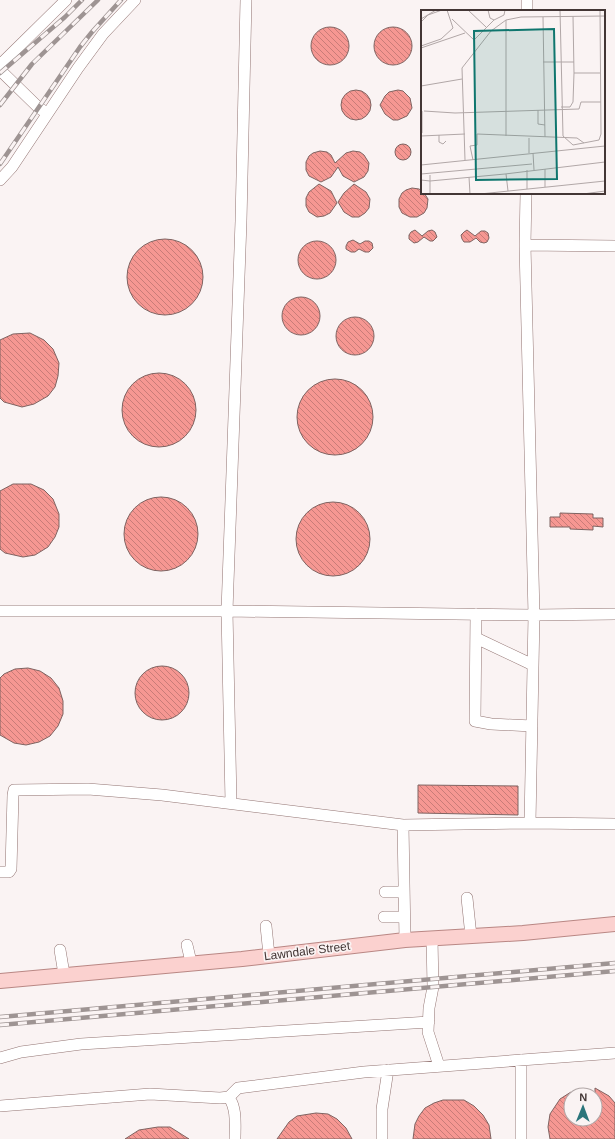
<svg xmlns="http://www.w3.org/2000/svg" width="615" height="1139" font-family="Helvetica,sans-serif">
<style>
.building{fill:url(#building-back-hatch);stroke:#7f6361}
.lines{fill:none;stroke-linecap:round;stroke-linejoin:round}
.minor-casing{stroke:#937573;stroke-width:12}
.major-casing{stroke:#b98784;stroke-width:16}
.minor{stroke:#fff;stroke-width:11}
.major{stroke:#fbd1cf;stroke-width:14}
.rail-casing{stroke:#9e9493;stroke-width:4.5}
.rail{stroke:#faf3f3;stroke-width:3;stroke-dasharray:9;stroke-linecap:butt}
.labels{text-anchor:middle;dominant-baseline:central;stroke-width:3.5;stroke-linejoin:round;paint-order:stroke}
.street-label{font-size:12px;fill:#433635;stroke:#faf3f3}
.inset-road{fill:none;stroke:#b1a7a7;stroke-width:1}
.view{fill:#0f766e;fill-opacity:0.15;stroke:#0f766e;stroke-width:2}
.inset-edge{fill:none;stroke:#433635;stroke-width:2}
</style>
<defs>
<pattern id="building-back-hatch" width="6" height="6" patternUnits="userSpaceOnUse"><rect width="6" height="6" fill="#f69792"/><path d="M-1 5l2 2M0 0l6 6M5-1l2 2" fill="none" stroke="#c97c78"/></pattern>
</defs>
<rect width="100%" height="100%" fill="#faf3f3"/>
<path class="building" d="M374 46a19 19 0 1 1 38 0a19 19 0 1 1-38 0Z
M311 46a19 19 0 1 1 38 0a19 19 0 1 1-38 0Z
M398 90 403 91 410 98 412 108 407 116 398 120H393L385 114 380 105 385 96 389 92Z
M341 105a15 15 0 1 1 30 0a15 15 0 1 1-30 0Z
M395 152a8 8 0 1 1 16 0a8 8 0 1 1-16 0Z
M320 151 327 152 331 155 335 163 346 153 353 151 360 152 364 155 369 163 368 171 364 177 354 182 343 176 338 167 331 177 321 182 309 176 306 170V162L309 156 313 153Z
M319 184 331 191 337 203 330 213 324 216 317 217 309 212 306 206V198L309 192Z
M354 184 366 192 370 199 369 208 365 213 359 217H352L344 212 338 202 344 193Z
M412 188 419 189 422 191V193H424L428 199 427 208 424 213 417 217H410L402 213 399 207V199L402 193 406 190Z
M415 230 422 236 428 231 432 230 435 232 437 237 433 241H430L424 237 418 242 414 243 409 239V235L411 232Z
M467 230 475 236 481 231H485L488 233 489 238 487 242 484 243 480 242 476 238 470 242H464L462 239 461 235 464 232Z
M127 277a38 38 0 1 1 76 0a38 38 0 1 1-76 0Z
M353 240 360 244 365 241H369L372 243 373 248 369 252H365L359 249 355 252H351L346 249V246L348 242Z
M298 260a19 19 0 1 1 38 0a19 19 0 1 1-38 0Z
M282 316a19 19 0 1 1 38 0a19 19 0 1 1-38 0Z
M336 336a19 19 0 1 1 38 0a19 19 0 1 1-38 0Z
M30 333 44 340 53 349 59 363 58 376 55 387 48 396 34 404 22 407 4 402 0 398V340L13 334Z
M122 410a37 37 0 1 1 74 0a37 37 0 1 1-74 0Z
M297 417a38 38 0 1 1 76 0a38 38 0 1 1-76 0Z
M13 484H31L44 490 53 499 59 514V527L55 537 48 547 35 555 23 557 5 553 0 549V491Z
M124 534a37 37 0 1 1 74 0a37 37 0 1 1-74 0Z
M296 539a37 37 0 1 1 74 0a37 37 0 1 1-74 0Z
M560 513 593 514V518H603V527L593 526V530L570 529V527H550V517H560Z
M135 693a27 27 0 1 1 54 0a27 27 0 1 1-54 0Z
M28 668 40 671 51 678 59 688 63 701V714L58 726 50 736 39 742 26 745 14 743 0 735V678L4 674 15 669Z
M418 785 518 786V815L418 813Z
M595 1088 609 1096 615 1103V1139H550L548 1127 550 1114 560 1099 571 1092V1119H595Z
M443 1100H464L474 1106 483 1115 489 1125 491 1139H413L415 1124 419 1116 425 1108 434 1103Z
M316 1113 328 1114 337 1119 346 1128 352 1139H277L289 1122 297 1116Z
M158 1127H170L189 1139H125L139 1130Z"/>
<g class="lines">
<defs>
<path id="minor" d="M527 11V0
M0 65 66 0
M0 70 39 108 47 113
M0 180 12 167 78 68 103 34 135 0
M526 193 525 245 534 615 530 823
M525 245 615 246
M0 611H227L534 615 615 614
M476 614 475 721 491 724 532 726
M476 638 533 665
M231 802 227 611 241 221 246 0
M403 825 405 940
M0 872H9L11 869 13 795 14 790 88 789 162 795 403 825 530 823 615 824
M385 892H404
M467 898 471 936
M384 917H404
M266 926 269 955
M432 938 433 987 429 1008 428 1032 439 1066
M187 945 191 962
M60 950 64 974
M0 1058 21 1052 81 1044 429 1022
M229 1097C237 1110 235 1124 235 1139
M0 1106 150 1094 220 1098 229 1097 238 1088 364 1072 615 1053
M382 1139V1109L388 1070
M521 1139V1060"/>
<path id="major" d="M0 981 242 959 405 940 523 933 615 924"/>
</defs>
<use href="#minor" class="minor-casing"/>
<use href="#major" class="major-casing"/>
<use href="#minor" class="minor"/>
<use href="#major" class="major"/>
<defs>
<path id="rail" d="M0 73 65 17 82 0
M0 105 32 64 98 0
M0 164 80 47 92 32 121 0
M0 1017 615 963
M0 1025 615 971"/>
</defs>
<use href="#rail" class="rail-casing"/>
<use href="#rail" class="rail"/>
</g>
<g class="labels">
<g class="street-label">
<text transform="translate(307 951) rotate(-7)">Lawndale Street</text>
</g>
</g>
<g transform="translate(421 10)">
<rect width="184" height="184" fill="#faf3f3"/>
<path class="inset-road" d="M47 0 65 17M67 0 69 8 73 10M139 0 142 126 152 135 178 130 180 124 179 0M152 6 153 63H180M122 7 124 127M0 9 15 0M31 9 53 30 73 10 83 5 84 0M0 12 7 5 21 0M0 36 20 29 32 18 26 0M0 38 44 23M122 52H153M0 76 41 69M140 97H149L152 92 153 63M117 100V114L124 115M1 101V123M3 101 34 103 158 99 160 92H180M18 125V132L22 134 25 131M0 126 44 124M85 126V10L100 7 184 6M108 128V143M112 143 113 160M44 150 41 58 70 21 85 10M52 150 49 136 56 135V124L156 128 163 133M0 155 184 136M124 159V177M0 164 111 154M85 164 87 181M48 167 49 184M0 170 9 171 84 164 184 152M106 179V160M9 184V165M59 184 184 171M162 184 184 181"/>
<path class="view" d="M133 19 136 169 55 170 53 21Z"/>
<rect width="184" height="184" class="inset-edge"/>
</g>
<g transform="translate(583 1107) rotate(1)"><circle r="19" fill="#faf3f3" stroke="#b1a7a7"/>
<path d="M0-3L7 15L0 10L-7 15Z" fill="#2b757b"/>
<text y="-6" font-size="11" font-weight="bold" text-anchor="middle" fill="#433635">N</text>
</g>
</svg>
